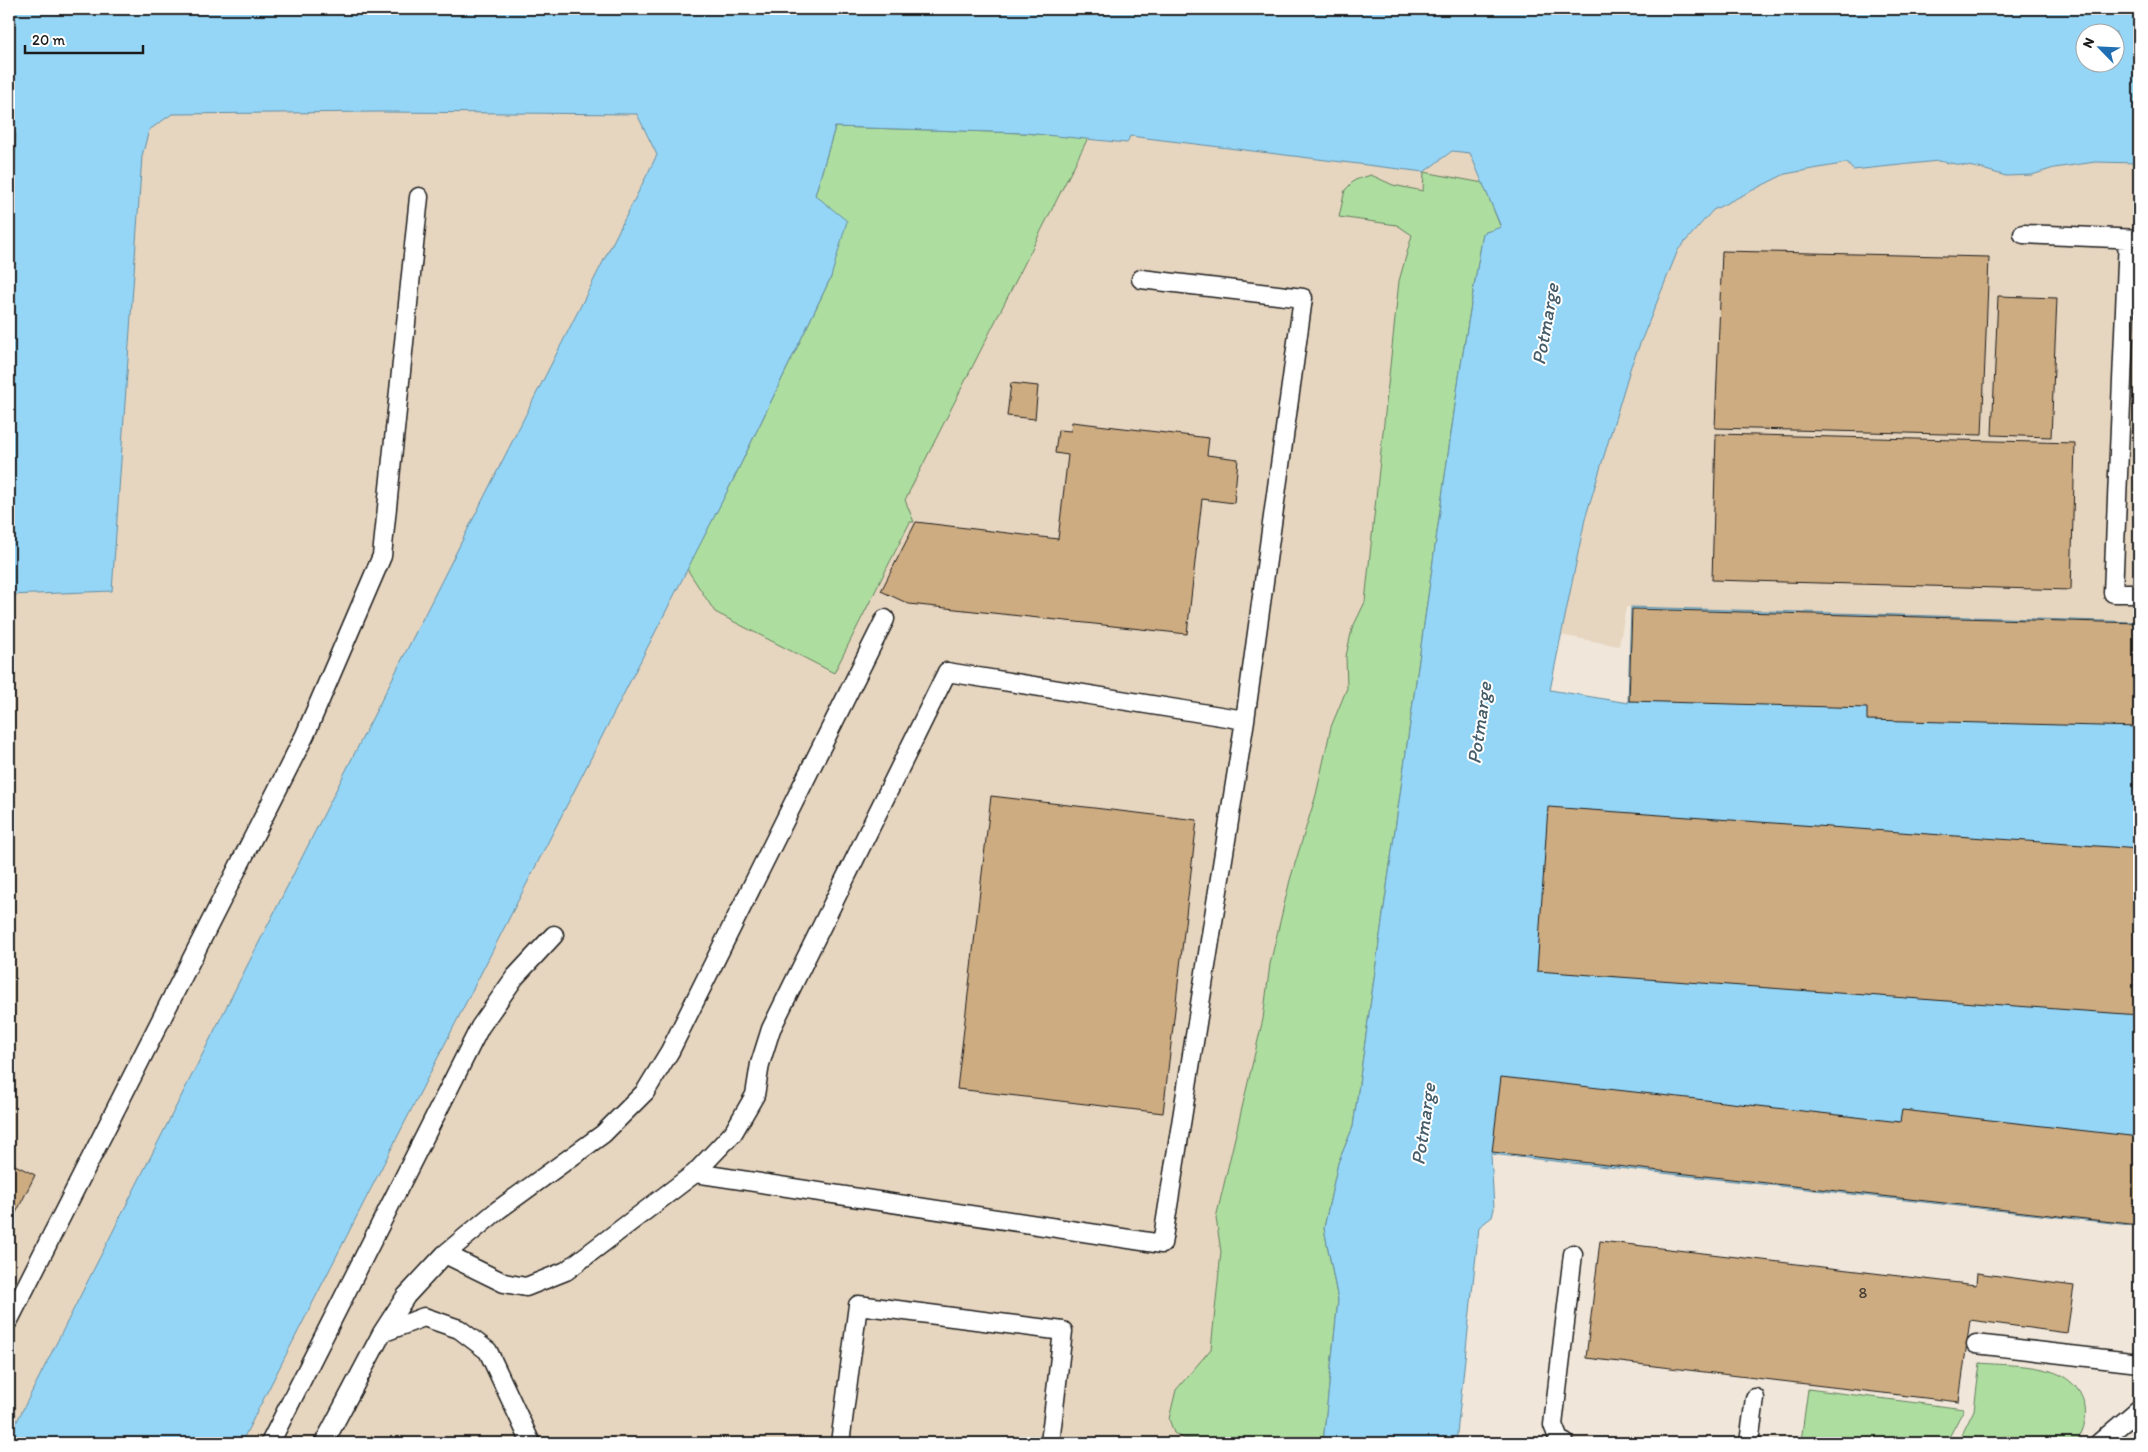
<svg xmlns="http://www.w3.org/2000/svg" width="2148" height="1452" font-family="Itim,sans-serif">
<style>
.built{fill:#e6d5bf}
.green{fill:#adde9f;stroke:#647d5e}
.water{fill:#95d6f7;stroke:#658c9f;fill-rule:evenodd}
.building{fill:#ceac81;stroke:#1c1c1c}
.lines{fill:none;stroke-linecap:round;stroke-linejoin:round}
.lane-casing{stroke:#1c1c1c;stroke-width:21}
.lane{stroke:#fff;stroke-width:18}
.labels{text-anchor:middle;dominant-baseline:central;stroke-width:4;stroke-linejoin:round;paint-order:stroke}
.number-label{font-size:16px;fill:#484035}
.water-label{font-size:20px;font-style:italic;fill:#465d69;stroke:#fff}
</style>
<rect width="100%" height="100%" fill="#f0e6d9"/>
<filter id="ink" filterUnits="userSpaceOnUse"><feTurbulence type="fractalNoise" baseFrequency=".02" numOctaves="2"/><feDisplacementMap in="SourceGraphic" scale="10" xChannelSelector="R" yChannelSelector="G"/><feConvolveMatrix kernelMatrix="1 2 1 2 8 2 1 2 1" color-interpolation-filters="sRGB"/></filter>
<g filter="url(#ink)">
<path class="built" d="M381 112 637 114 658 155 9 1437V595L112 591 142 156 149 130 172 114Z
M9 129 16 134 9 257Z
M1025 133 1127 143 1129 136 1424 172 1453 151 1470 153 1501 228 1483 233 1459 377 1353 1127 1338 1163 1323 1443H241L734 478 831 277 815 195Z
M1938 161 1979 168 2006 176 2032 175 2054 168 2095 162 2139 163V622L1626 607 1619 646 1561 635 1585 519 1612 426 1631 366 1678 250 1713 210 1785 174 1847 163 1853 170Z"/>
<path class="green" d="M835 127 1025 133 1088 138 905 500 914 522H910L834 673 715 612 687 569 734 478 831 277 815 195Z
M1424 172 1483 183 1501 228 1483 233 1459 377 1353 1127 1338 1163 1324 1228 1338 1300 1323 1443H1236L1182 1438 1174 1433 1169 1419 1176 1390 1211 1349 1221 1252 1216 1218 1263 1019 1270 964 1290 880 1316 795 1331 727 1347 688 1346 656 1352 629 1365 602 1399 281 1412 235 1397 225 1339 217 1345 190 1355 180 1371 175 1393 185 1423 191Z
M1980 1363C2017 1367 2075 1360 2085 1407 2087 1420 2083 1434 2075 1443H1958L1974 1410Z
M1808 1389 1964 1409 1946 1443H1823L1801 1441Z"/>
<path class="water" d="M9 9H2139V163L2095 162 2054 168 2032 175 2006 176 1979 168 1938 161 1853 170 1847 163 1785 174 1713 210 1678 250 1631 366 1585 519 1550 690 1628 703 1631 607 2139 622V1226L1491 1154 1494 1209 1492 1217 1479 1227 1456 1443H1323L1338 1300 1324 1228 1338 1163 1353 1127 1459 377 1483 233 1501 227 1470 153 1452 151 1424 172 1130 136 1127 143 1025 133 835 127 815 195 847 221 831 277 734 478 241 1443H9V1437L657 155 637 114 381 112 172 114 149 130 142 156 112 591 9 595V257L16 134 9 129ZM2086 32H2116V62H2086Z"/>
<path class="building" d="M1722 251 1989 257 1982 435 1715 428Z
M1998 296 2057 298 2051 437 1992 435Z
M1011 383 1038 386 1035 419 1007 416Z
M1072 422 1209 438 1207 455 1238 459 1234 503 1202 499 1187 634 909 604 881 591 916 522 1058 539 1068 455 1055 453 1058 430 1071 431Z
M1716 434 2075 443 2071 590 1712 580Z
M1632 609 2139 623V727L1867 720V708L1629 701Z
M991 796 1197 820 1163 1113 957 1089Z
M1548 807 2139 849V1015L1537 971Z
M1501 1077 1900 1122 1902 1110 2139 1137V1225L1492 1152Z
M9 1162 35 1175 9 1227Z
M1600 1241 1976 1285 1977 1273 2074 1286 2067 1333 1970 1320 1959 1402 1586 1358Z"/>
<g class="lines">
<defs>
<path id="lane" d="M2023 234 2139 239
M2128 239 2113 593H2139
M1141 279 1303 298 1245 720
M445 1254 504 1283 526 1287 566 1271 695 1173 733 1133 755 1095 760 1064 771 1029 947 672 1245 720 1162 1244 695 1173
M9 1320 305 735 382 556 419 197
M382 1333 424 1317 459 1329 488 1351 531 1443
M1976 1344 2139 1363
M270 1443 480 1027 515 977 554 935
M324 1443 382 1333 406 1296 445 1254 498 1210 603 1134 645 1092 670 1051 885 619
M840 1443 858 1305 1063 1331 1050 1443
M1565 1443 1559 1440 1553 1425 1573 1254
M1749 1443 1755 1398
M2099 1443 2139 1409"/>
</defs>
<use href="#lane" class="lane-casing"/>
<use href="#lane" class="lane"/>
</g>
</g>
<g class="labels">
<g class="number-label">
<text x="1863" y="1292">8</text>
</g>
<g class="water-label">
<text transform="translate(1545 324) rotate(-80)">Potmarge</text>
<text transform="translate(1479 723) rotate(-82)">Potmarge</text>
<text transform="translate(1423 1124) rotate(-82)">Potmarge</text>
</g>
</g>
<rect width="2148" height="1452" fill="none" stroke="#fff" stroke-width="30"/>
<rect x="15" y="15" width="2118" height="1422" fill="none" stroke="#1c1c1c" stroke-width="2" filter="url(#ink)"/>
<g transform="translate(2100 48) rotate(294)"><circle r="24" fill="#ffffff" stroke="#a4a4a4"/>
<path d="M0-4L9 19L0 12L-9 19Z" fill="#1f6fb2"/>
<text y="-8" font-size="14" font-weight="bold" text-anchor="middle" fill="#1c1c1c">N</text>
</g>
<path d="M25 45v8h118v-8" fill="none" stroke="#1c1c1c" stroke-width="2.5"/>
<text x="32" y="45" font-size="15" fill="#1c1c1c" stroke="#ffffff" stroke-width="4" paint-order="stroke">20 m</text>
</svg>
